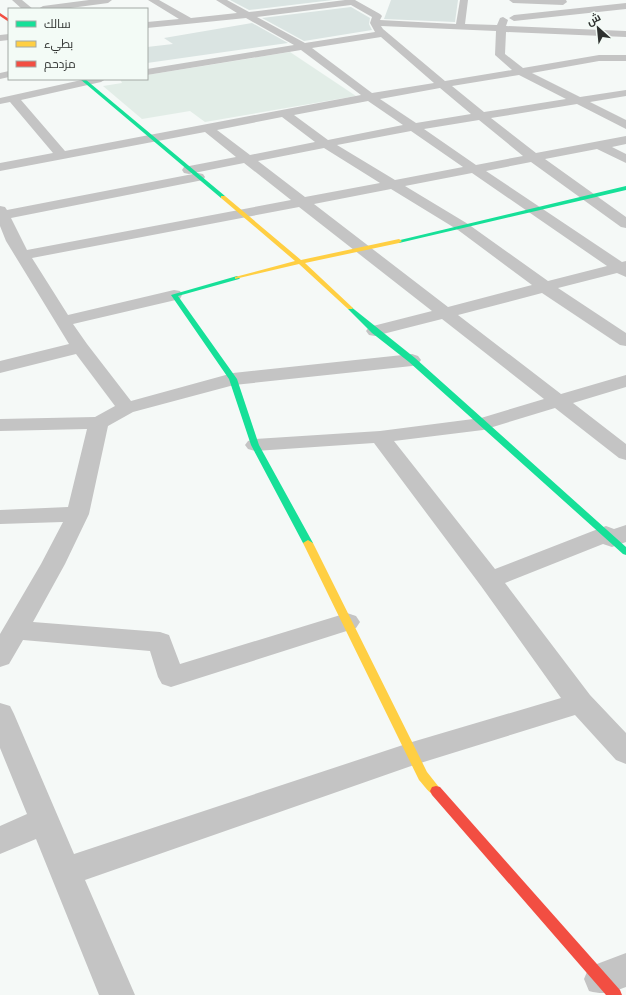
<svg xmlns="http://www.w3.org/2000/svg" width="626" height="995" font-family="Literata,Cairo,serif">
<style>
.built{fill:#e2ede7}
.building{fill:#dae4e2}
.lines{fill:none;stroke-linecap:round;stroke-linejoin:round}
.street{fill:#c4c4c4;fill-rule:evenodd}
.fast{fill:#16e098;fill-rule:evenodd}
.slow{fill:#ffcf43;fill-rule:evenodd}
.jam{fill:#f24e42;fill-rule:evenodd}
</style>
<rect width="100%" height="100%" fill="#f5f9f7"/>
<path class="built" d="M290 52 356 96 205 122 190 111 142 119 103 86 122 83 120 79H147V75Z"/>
<path class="building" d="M230 0H333L249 10Z
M391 0H458L455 22 384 19Z
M351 7 370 18 369 24 372 30 304 41 262 18Z
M252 23 288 43 147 63V47L173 44 164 38Z"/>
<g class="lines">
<path class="street" d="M12 0H22L33 9H22Z
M89 0H112L108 3 63 9H38L43 6Z
M148 0H159L191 18 237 13 216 0H227L249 12 345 0H355L380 14 382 16 380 20 456 24 460 0H468L465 24 497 25 500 18 503 17 508 20 506 26 626 31V37L506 32 505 54 523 68 599 55H626V61H599L532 73 580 97 626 90V96L590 102 626 120V129L577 104 491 118 536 153 626 136V144L612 147 626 154V163L597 149 545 159 626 217V228L621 227 531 162 486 171 622 262 626 261V277L617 273 558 288 626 333V346L620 345 542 293 458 315 561 394 626 375V387L573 403 626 444V460L619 458 555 408 483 430 394 441 495 569 598 529 606 526 614 529 626 525V542L612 547 603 544 505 583 590 695 626 733V764L616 760 575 715 414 765 85 880 135 995H99L36 839 0 854V826L27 814 0 748V703L10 706 14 714 74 854 412 742 561 698 481 586 374 443 255 451 248 449 245 445 248 441 255 439 380 431 481 418 544 399 442 319 375 336 369 335 366 331 369 327 432 311 299 207 32 258 68 315 174 290 180 291 182 295 180 299 73 324 87 344 131 401 233 373 412 354 418 356 421 360 418 364 412 366 234 385 133 412 108 426 89 514 65 564 33 622 160 632 169 635 180 664 347 613 356 616 360 622 356 628 171 687 162 684 158 677 150 651 23 640 9 664 0 667V634L41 564 63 522 0 524V510L68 507 87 429 0 431V419L95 417 115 406 76 354 0 373V361L69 344 6 241 0 226V206L5 207 7 210 198 173 203 174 205 177 203 180 198 181 11 218 27 250 291 200 244 163 189 174 184 173 182 170 184 167 236 157 205 132 0 171V163L53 153 10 102 0 104V98L86 79H106L101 82 21 100 65 151 361 95 301 50 147 75V69L294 45 246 18 147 28V22L179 19ZM351 5 372 17 370 23 375 32 305 43 257 17ZM381 26 496 31 495 55 512 70 445 81 383 29ZM381 37 434 83 372 93 312 48ZM519 75 566 99 484 112 452 86ZM440 88 471 114 416 123 380 99ZM368 101 403 125 328 140 294 115ZM282 117 315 142 250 155 217 130ZM479 120 523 156 476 165 424 129ZM411 131 463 167 395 180 337 145ZM324 148 380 183 305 197 258 161ZM472 173 607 266 548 281 468 224 405 186ZM391 189 458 230 532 285 448 307 314 204Z
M509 0H566L567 2 563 5 513 3Z
M626 3V9L514 21 509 18 514 15Z
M9 34V40L0 41V35Z
M9 71V77L0 79V73Z
M626 953V987C611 993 604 995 589 991L584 979 589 967Z"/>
<path class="fast" d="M80 79H85L225 196V198H221Z
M626 186V190L399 243 396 241Z
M237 276 240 278 239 279 178 296 237 379 259 445 313 543 308 546 303 543 251 445 229 379 171 295Z
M350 306 415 358 626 547V555L623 554 409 362 372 333 348 309V307Z"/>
<path class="slow" d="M221 196H225L301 260 399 239 402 241 399 243 305 263 353 308 352 309H348L299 264 235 279V277L295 261 221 198Z
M308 540 313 543 427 772 442 791 440 795C431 798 425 786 419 780L303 543Z"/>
<path class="jam" d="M0 13 9 19V22L0 16Z
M436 786 440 787 620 990 622 995H606L432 795 430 791 432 787Z"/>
</g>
<rect x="8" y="8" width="140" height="72" fill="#f3fbf6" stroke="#a4aaa6"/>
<rect x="16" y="21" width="20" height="6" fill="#16e098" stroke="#a4aaa6"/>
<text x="44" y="28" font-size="12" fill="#2e312f">سالك</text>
<rect x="16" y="41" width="20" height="6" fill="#ffcf43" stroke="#a4aaa6"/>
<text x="44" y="48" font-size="12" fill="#2e312f">بطيء</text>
<rect x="16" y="61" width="20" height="6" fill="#f24e42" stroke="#a4aaa6"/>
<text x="44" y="68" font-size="12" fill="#2e312f">مزدحم</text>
<g transform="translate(598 28) rotate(333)" stroke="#f3fbf6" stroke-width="3" paint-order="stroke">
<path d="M0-3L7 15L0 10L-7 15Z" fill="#2e312f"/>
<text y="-6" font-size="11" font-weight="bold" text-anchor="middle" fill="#2e312f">ش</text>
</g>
</svg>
